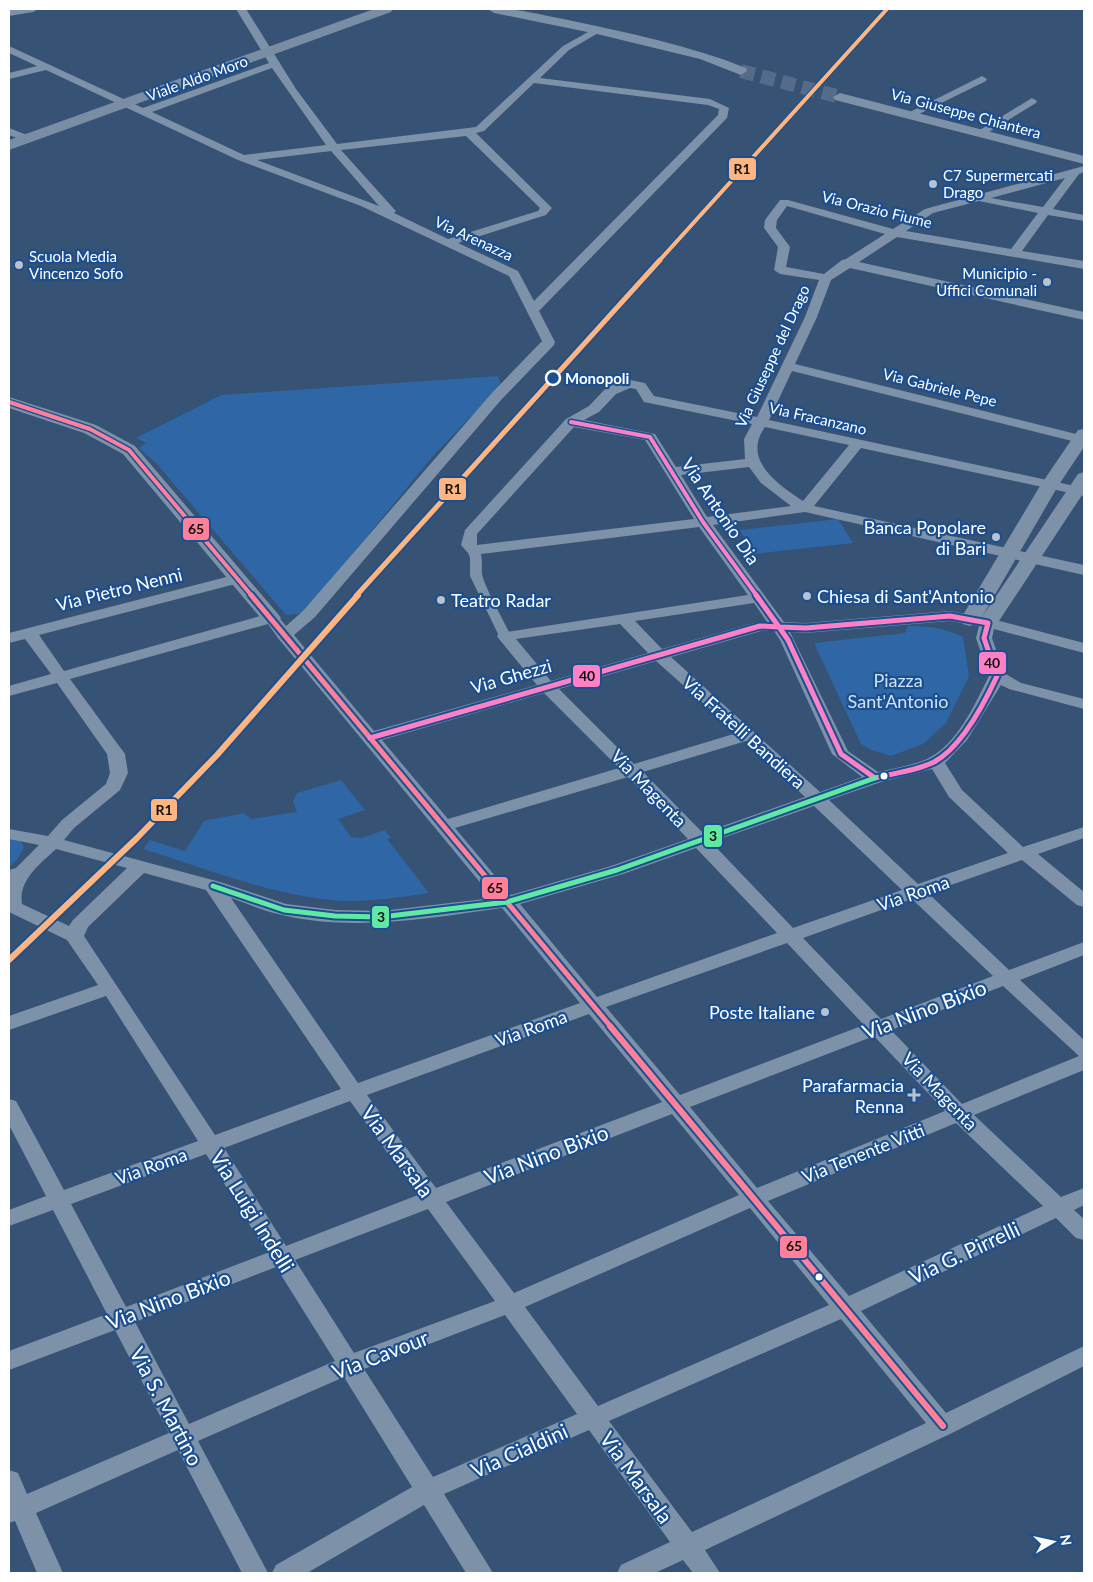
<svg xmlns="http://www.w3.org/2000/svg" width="1093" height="1582" font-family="Lato,sans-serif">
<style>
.green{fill:#2f66a5}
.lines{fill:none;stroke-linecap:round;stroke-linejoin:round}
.tertiary-tunnel{stroke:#546c89;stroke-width:14;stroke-dasharray:14 7;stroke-linecap:butt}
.pedestrian{fill:#7d92a8;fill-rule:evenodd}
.minor{fill:#7d92a8;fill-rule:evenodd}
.tertiary{fill:#7d92a8;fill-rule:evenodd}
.secondary{fill:#798da4;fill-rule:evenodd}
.bus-1-far2-casing{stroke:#1b4f8f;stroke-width:7}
.bus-1-far1-casing{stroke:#1b4f8f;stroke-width:9}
.bus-1-casing{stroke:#1b4f8f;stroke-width:10}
.bus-2-far1-casing{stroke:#1b4f8f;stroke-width:7}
.bus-2-casing{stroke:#1b4f8f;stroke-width:9}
.bus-3-casing{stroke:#1b4f8f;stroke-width:9}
.bus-1-far2{stroke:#ff8098;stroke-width:4}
.bus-1-far1{stroke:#ff8098;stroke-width:5}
.bus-1{stroke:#ff8098;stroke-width:6}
.bus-2-far1{stroke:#ff80c5;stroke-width:4}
.bus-2{stroke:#ff80c5;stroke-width:5}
.bus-3{stroke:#60e9a3;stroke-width:5}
.rail-1-far2-casing{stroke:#1b4f8f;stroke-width:6}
.rail-1-far1-casing{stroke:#1b4f8f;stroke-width:8}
.rail-1-casing{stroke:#1b4f8f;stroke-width:10}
.rail-1-far2{stroke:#ffb580;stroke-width:4}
.rail-1-far1{stroke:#ffb580;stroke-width:5}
.rail-1{stroke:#ffb580;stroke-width:6}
.poi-dot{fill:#b9c2ce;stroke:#1b4f8f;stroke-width:2}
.stop-dot{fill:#1b4f8f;stroke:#fff;stroke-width:2.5}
.bus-dot{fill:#fff;stroke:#1b4f8f;stroke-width:2}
.labels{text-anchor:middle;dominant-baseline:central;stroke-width:4.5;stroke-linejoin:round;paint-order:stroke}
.far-street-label{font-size:15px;fill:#fff;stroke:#1b4f8f}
.far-poi-label{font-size:15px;fill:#fff;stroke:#1b4f8f;text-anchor:start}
.far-stop-label{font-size:15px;font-weight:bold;fill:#fff;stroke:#1b4f8f;text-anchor:start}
.street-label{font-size:18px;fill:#fff;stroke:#1b4f8f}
.poi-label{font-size:18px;fill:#fff;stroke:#1b4f8f;text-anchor:end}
.park-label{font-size:18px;fill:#cfe3fa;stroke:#1b4f8f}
.near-street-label{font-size:21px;fill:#fff;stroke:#1b4f8f}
.line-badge{stroke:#1b4f8f;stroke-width:2}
.pale-badge-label{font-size:14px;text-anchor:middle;font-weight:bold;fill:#111}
</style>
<rect width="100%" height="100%" fill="#365274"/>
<path class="green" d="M498 376 501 385 433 456 304 613 286 615 156 463 139 448 146 443 136 438 221 395Z
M838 519 853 543 754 554 740 530Z
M908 626C928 626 945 628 963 637L969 676 946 723 923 744 891 756 869 749 861 744 814 643 905 633Z
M341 780 365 810 338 819 351 837 361 838 385 830 391 838 387 839 429 893C402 897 376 901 349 901 280 899 208 869 143 849L150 840 185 851 204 821 244 813 251 819 297 812 293 801 297 793Z
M9 838 21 841 24 848 17 860 9 867Z"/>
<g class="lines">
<path class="tertiary-tunnel" d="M741 71 840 97"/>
<path class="pedestrian" d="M473 546C485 549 481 565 482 574 484 586 505 623 511 636L509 639 505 640 499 636 470 576V558L467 550Z"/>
<path class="minor" d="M17 9H38L33 12 9 16V10Z
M236 9H246L296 89 337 144 476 127 563 46 597 27 602 30 600 32 569 50 540 78 710 99 729 108 727 118 539 311 555 342 554 345 501 400 315 617 294 635 374 731 537 685 499 639 497 636 499 633 748 595 699 527 473 555 468 553 461 545 465 530 566 419 589 406 606 388 614 383 630 380 645 383 654 396 757 417 805 317 819 280 780 274 774 270 778 247 764 228 765 220 780 200H788L893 229 925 209 1084 166V172L1079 174 1053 209 1084 215V221L1048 215 1022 251 1084 261V269L897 237 859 262 1084 312V320L850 268 831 280 817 317 795 364 1084 436V444L792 371 769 420 1084 488V496L861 448 814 506 1084 565V575L805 512 713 525 784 622 806 623 950 611 988 618 1084 643V653L994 629 992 638 1004 673 1021 683 1084 699V709L1009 689 1001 685 967 740 945 763 962 790 1023 847 1084 827V838L1038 854 1084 892V907L1077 905 1022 860 928 893 1009 970 1084 942V955L1020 980 1084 1040V1070L974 1115 1061 1197 1084 1188V1205L1074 1210 1084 1219V1240L1076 1238 1056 1218 861 1311 946 1413 1084 1346V1366L952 1433 705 1550 720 1573H693L683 1560 655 1573H617L621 1565 670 1542 589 1430 444 1494 493 1573H466L424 1505 307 1573H272L276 1565 412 1487 344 1377 198 1441 268 1573H242L178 1450 36 1513 63 1573H37L15 1521 9 1523V1470L18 1473 27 1494 169 1433 115 1330 9 1370V1351L107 1314 53 1210 9 1226V1210L46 1196 9 1125V1099L16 1101 64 1190 198 1141 106 996 9 1030V1016L98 985 67 940 9 912V870L16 868 39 845 9 839V829L48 836 62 820 106 784 110 773 107 754 57 683 9 696V686L51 674 25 639 9 643V633L238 574 243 576 246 579 243 582 39 635 64 671 271 613 277 615 286 626 303 611 491 394 542 341 509 276 361 206 238 160 46 70 9 79V73L37 66 9 53V46L143 108 269 63ZM272 68 326 145 244 155 152 112ZM534 83 708 105 719 109 718 115 534 301 518 271 458 243 546 215 552 208 476 133 484 131ZM466 136 540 208 538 211 448 239 394 213 396 211 394 209 341 150ZM331 151 379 206 257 160ZM1065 178 1043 207 991 198ZM979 201 1038 213 1011 249 906 231 933 213ZM787 206 885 234 846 259 842 260 824 274 786 267 790 247 776 228 777 220ZM630 388 636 389 644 402 752 424 744 439 745 459 676 467 655 434 584 420 599 412 616 394ZM574 427 645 440 694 519 477 545V534ZM765 427 849 445 803 501C779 485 741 460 765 427ZM749 467 761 483 791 506 707 517 681 475ZM754 603 767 622 754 623 662 649 635 621ZM950 621 979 626 976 638 989 676C975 704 957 745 927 759 911 766 894 768 878 772L848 751 790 632 806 633ZM268 624 278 638 493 898 381 911 335 910 286 904 220 882 64 840 74 828 120 790 128 773 125 754 70 679ZM620 624 648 653 551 681 516 639ZM761 631H774L780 640 832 754 862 777 820 792 671 657ZM656 661 737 733 634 764 559 689ZM544 693 619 768 448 819 382 740ZM746 741 805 797 703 833 643 772ZM932 769 949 797 1008 853 918 884 829 800 881 782ZM628 777 688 839 611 866 511 895 455 828ZM814 806 902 890 793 928 711 842ZM696 848 777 933 597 997 520 904 623 874ZM56 849 127 868 73 920 69 926 22 904C18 880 40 864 56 849ZM144 873 206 890 341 1089 215 1135 84 936 88 927ZM231 898C248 904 264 911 282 915 354 932 430 918 502 908L580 1003 358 1083ZM912 899 993 976 881 1019 803 938ZM787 943 864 1025 680 1095 606 1007ZM1003 986 1079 1056 962 1104 891 1030ZM589 1014 662 1102 436 1188 367 1095ZM874 1036 945 1111 757 1188 690 1107ZM350 1101 418 1195 286 1246 224 1148ZM672 1114 739 1195 514 1293 446 1202ZM956 1123 1043 1206 849 1296 768 1201ZM206 1154 267 1253 126 1307 71 1204ZM750 1208 829 1305 598 1406 525 1307ZM428 1209 495 1301 354 1353 295 1260ZM276 1267 335 1361 189 1424 135 1322ZM505 1315 577 1414 433 1477 364 1369ZM841 1319 926 1423 692 1532 609 1421Z
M982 76 987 79 986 81 913 117H905L904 115Z
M1032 98 1037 101 1036 103 984 135 980 136 975 133Z
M9 128 32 137 33 139 28 142 9 135Z"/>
<path class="tertiary" d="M488 9C515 7 541 15 568 20 628 33 689 45 746 68L747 71 741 75 700 59 597 34 494 13Z
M840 93 1084 156V164L835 100 833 97Z
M9 397 96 425 135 446 278 614 281 618 278 622 271 624 264 622 123 454 84 433 9 408Z
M1084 429V447L1058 486 982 617 1078 474 1084 472V492L995 627 988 629 981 627 978 623 970 626 963 624 960 620 1040 486 1078 430Z"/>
<path class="secondary" d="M374 9H393L391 12 9 150V140Z"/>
<defs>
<path id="bus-1-far2" d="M9 402 90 429 129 450 252 596"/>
<path id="bus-1-far1" d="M251 595 611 1027"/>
<path id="bus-1" d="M610 1026 943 1426"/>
<path id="bus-2-far1" d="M571 422 650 437 703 522 757 596"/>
<path id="bus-2" d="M756 595 779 627
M950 616 988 623 984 638 997 676C984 704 962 747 934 762 916 771 894 773 875 778L841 754 788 640 779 627 806 628Z
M370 738 760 626 779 627"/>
<path id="bus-3" d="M213 886 284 910 335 916 381 917 507 902 617 870 875 778"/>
</defs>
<use href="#bus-1-far2" class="bus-1-far2-casing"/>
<use href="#bus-1-far1" class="bus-1-far1-casing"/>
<use href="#bus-1" class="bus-1-casing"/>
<use href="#bus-2-far1" class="bus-2-far1-casing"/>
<use href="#bus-2" class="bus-2-casing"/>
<use href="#bus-3" class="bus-3-casing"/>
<use href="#bus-1-far2" class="bus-1-far2"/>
<use href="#bus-1-far1" class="bus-1-far1"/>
<use href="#bus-1" class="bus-1"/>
<use href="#bus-2-far1" class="bus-2-far1"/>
<use href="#bus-2" class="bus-2"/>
<use href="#bus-3" class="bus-3"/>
<defs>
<path id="rail-1-far2" d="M659 261 887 9"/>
<path id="rail-1-far1" d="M356 596 660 260"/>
<path id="rail-1" d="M9 960 137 838 217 755 358 595"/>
</defs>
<use href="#rail-1-far2" class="rail-1-far2-casing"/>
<use href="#rail-1-far1" class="rail-1-far1-casing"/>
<use href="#rail-1" class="rail-1-casing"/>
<use href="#rail-1-far2" class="rail-1-far2"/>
<use href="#rail-1-far1" class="rail-1-far1"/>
<use href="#rail-1" class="rail-1"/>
</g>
<g class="poi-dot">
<circle cx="933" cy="184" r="5"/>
<circle cx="19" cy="265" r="5"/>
<circle cx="1047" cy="282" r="5"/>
<circle cx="996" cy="537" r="5"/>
<circle cx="807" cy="596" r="5"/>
<circle cx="441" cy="600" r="5"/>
<circle cx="825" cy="1012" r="5"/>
<path d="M911.5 1087.5h5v5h5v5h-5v5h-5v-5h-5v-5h5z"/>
</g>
<circle class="stop-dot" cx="553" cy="378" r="7"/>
<g class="bus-dot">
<circle cx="884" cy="776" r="4.5"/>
<circle cx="819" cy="1277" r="4.5"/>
</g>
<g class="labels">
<g class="far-street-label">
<text transform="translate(197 78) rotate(-20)">Viale Aldo Moro</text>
<text transform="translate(966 113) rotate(15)">Via Giuseppe Chiantera</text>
<text transform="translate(877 209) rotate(14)">Via Orazio Fiume</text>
<text transform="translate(474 238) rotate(25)">Via Arenazza</text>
<text transform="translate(772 356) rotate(-65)">Via Giuseppe del Drago</text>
<text transform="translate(940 387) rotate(14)">Via Gabriele Pepe</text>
<text transform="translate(818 418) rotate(13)">Via Fracanzano</text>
</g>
<g class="far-poi-label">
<text x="943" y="175">C7 Supermercati<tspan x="943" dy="17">Drago</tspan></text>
<text x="29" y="256">Scuola Media<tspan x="29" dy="17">Vincenzo Sofo</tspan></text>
<text x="1037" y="273" text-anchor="end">Municipio -<tspan x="1037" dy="17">Uffici Comunali</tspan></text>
</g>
<g class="far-stop-label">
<text x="565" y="378">Monopoli</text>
</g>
<g class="street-label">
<text transform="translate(721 511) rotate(56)">Via Antonio Dia</text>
<text transform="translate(119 589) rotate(-14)">Via Pietro Nenni</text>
<text transform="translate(511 676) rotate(-16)">Via Ghezzi</text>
<text transform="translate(744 732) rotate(42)">Via Fratelli Bandiera</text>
<text transform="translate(649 788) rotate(46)">Via Magenta</text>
<text transform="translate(913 893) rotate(-19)">Via Roma</text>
<text transform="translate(531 1028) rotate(-20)">Via Roma</text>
<text transform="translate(940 1091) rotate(46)">Via Magenta</text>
<text transform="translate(863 1153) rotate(-22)">Via Tenente Vitti</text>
<text transform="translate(151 1166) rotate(-20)">Via Roma</text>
</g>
<g class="poi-label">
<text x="986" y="527">Banca Popolare<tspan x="986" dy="21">di Bari</tspan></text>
<text x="817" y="596" text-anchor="start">Chiesa di Sant'Antonio</text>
<text x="451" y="600" text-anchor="start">Teatro Radar</text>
<text x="815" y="1012">Poste Italiane</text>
<text x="904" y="1085">Parafarmacia<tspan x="904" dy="21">Renna</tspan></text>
</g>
<g class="park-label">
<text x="898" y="680">Piazza<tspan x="898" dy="21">Sant'Antonio</tspan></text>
</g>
<g class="near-street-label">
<text transform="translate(924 1009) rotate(-21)">Via Nino Bixio</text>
<text transform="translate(398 1151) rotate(54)">Via Marsala</text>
<text transform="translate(546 1154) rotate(-21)">Via Nino Bixio</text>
<text transform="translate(253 1211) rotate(58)">Via Luigi Indelli</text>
<text transform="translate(964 1252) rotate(-25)">Via G. Pirrelli</text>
<text transform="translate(168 1299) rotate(-21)">Via Nino Bixio</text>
<text transform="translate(380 1354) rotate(-21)">Via Cavour</text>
<text transform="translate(167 1406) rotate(62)">Via S. Martino</text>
<text transform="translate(519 1450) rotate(-24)">Via Cialdini</text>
<text transform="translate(637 1477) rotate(54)">Via Marsala</text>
</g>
</g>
<g class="line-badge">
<rect x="728" y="157" width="29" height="24" rx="5" fill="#ffb580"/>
<rect x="438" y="477" width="29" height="24" rx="5" fill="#ffb580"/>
<rect x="182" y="517" width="28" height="24" rx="5" fill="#ff8098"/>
<rect x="978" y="651" width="29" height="24" rx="5" fill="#ff80c5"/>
<rect x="572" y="664" width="29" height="24" rx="5" fill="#ff80c5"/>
<rect x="150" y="798" width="28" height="24" rx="5" fill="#ffb580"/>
<rect x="703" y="824" width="20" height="24" rx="5" fill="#60e9a3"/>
<rect x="481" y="876" width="28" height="24" rx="5" fill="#ff8098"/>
<rect x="371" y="905" width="19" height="24" rx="5" fill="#60e9a3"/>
<rect x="779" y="1235" width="29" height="24" rx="5" fill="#ff8098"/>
</g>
<g class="pale-badge-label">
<text x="742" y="174">R1</text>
<text x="453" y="494">R1</text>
<text x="196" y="534">65</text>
<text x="992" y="668">40</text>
<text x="587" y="681">40</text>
<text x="164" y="815">R1</text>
<text x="713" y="841">3</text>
<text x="495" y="893">65</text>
<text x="381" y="922">3</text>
<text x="794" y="1251">65</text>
</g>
<rect width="1093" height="1582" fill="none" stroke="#ffffff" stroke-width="20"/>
<g transform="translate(1053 1542) rotate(81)" stroke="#1b4f8f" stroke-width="4" paint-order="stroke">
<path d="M0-4L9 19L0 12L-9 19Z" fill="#ffffff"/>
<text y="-8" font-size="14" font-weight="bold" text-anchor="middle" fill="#ffffff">N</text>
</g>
</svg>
